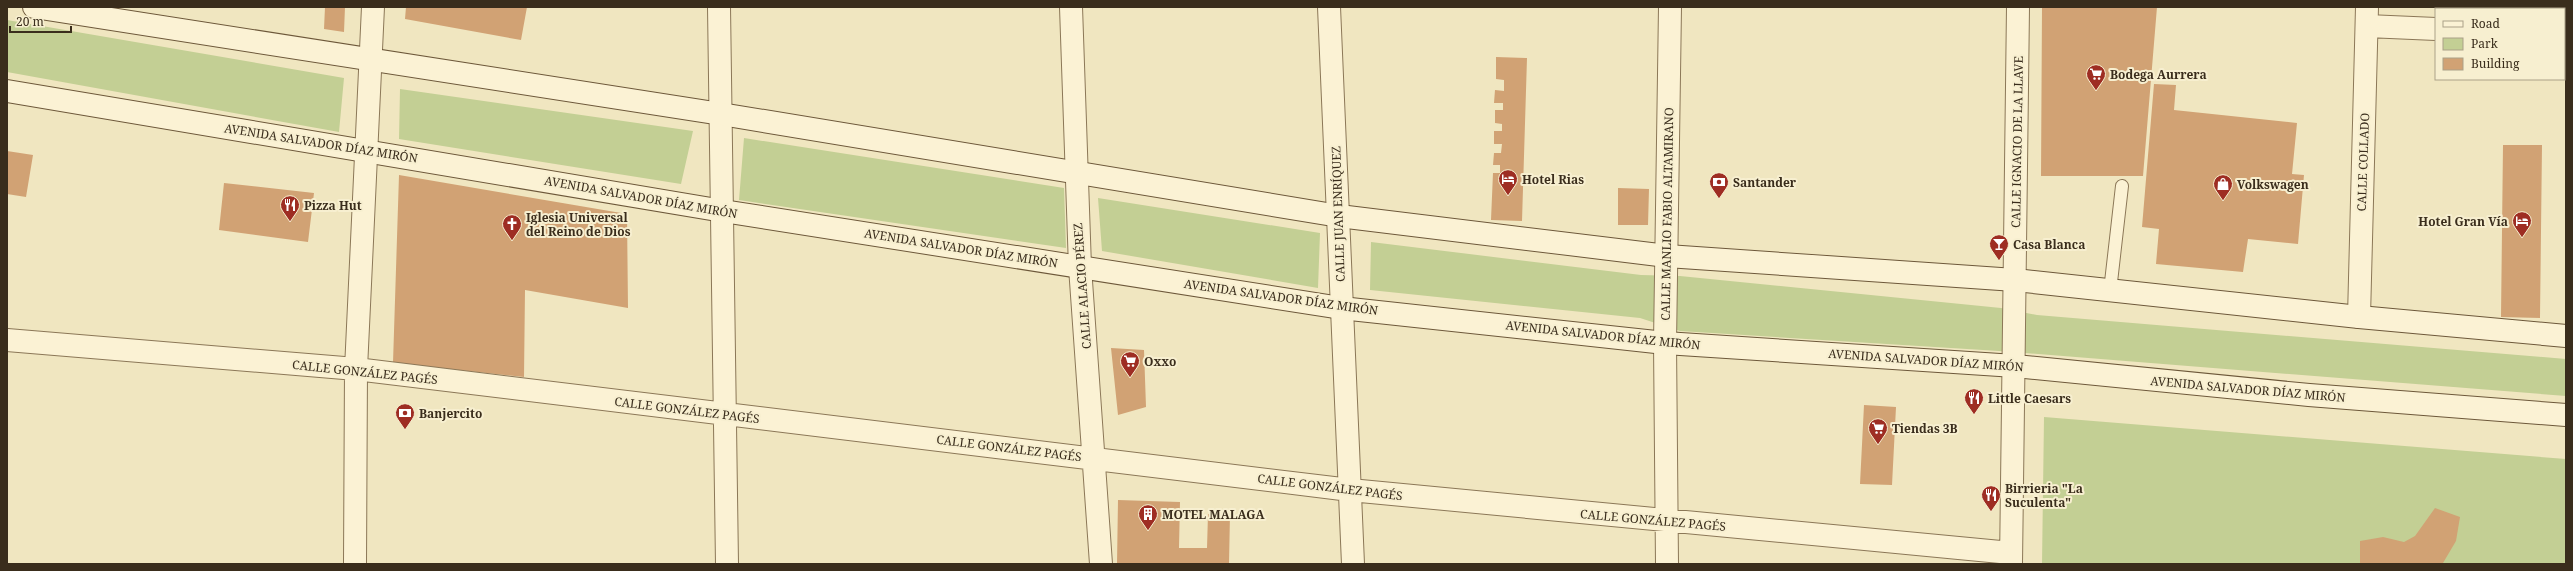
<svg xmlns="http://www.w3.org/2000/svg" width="2573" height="571" font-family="'Noto Serif',serif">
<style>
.green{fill:#c3cf94}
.building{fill:#d1a274}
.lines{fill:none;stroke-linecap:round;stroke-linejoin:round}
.lane-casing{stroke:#8b7757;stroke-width:14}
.street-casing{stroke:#8b7757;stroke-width:24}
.secondary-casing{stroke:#6d583a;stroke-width:24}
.lane{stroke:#fbf2d4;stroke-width:12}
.street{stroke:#fbf2d4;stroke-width:22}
.secondary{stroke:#fbf2d4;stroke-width:22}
.labels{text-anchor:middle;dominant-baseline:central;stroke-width:4;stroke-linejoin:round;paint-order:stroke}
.poi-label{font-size:12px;font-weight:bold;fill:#3a2d1c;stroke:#f7efd0;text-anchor:start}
.street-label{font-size:12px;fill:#3a2d1c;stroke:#f7efd0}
</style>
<rect width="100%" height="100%" fill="#f0e6c0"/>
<path class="green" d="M7 20 344 78 339 132 7 72Z
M400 89 693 131 681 184 399 139Z
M744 138 1064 188 1066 248 739 200Z
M1098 198 1320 233 1318 288 1102 251Z
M1371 242 1641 275 1680 276 2001 308 2037 315 2566 359V396L1999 351 1680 331 1640 318 1370 290Z
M2044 417 2566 459V564H2042Z"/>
<path class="building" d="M325 7H345L344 32 324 29Z
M406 7H527L521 40 405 19Z
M2042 7H2157L2143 176H2041Z
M1496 57 1527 58 1522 221 1491 220 1493 173H1500V165H1493L1494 153H1501L1502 144H1494V131H1502V124L1495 123V110H1503V103H1494L1495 90 1504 91V80L1496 79Z
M2154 84 2176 85 2174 110 2297 123 2292 174 2304 175 2298 244 2248 239 2243 272 2156 264 2159 229 2142 227Z
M2503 145H2542L2540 318 2501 317Z
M7 151 33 155 26 197 7 194Z
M399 175 627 214 628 308 525 290 524 377 393 363Z
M224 183 314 193 308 242 219 230Z
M1618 188 1649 189 1648 225H1618Z
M1111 348 1144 350 1146 407 1118 415Z
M1864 405 1896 407 1892 485 1860 484Z
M1118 500 1180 502 1179 548H1207L1208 514H1230L1229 564H1117Z
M2435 508 2460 517 2456 541 2443 563 2360 564V541L2383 537 2404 542 2415 536Z"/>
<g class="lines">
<defs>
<path id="lane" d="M2110 291 2122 186"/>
<path id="street" d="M719 7 727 564
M1071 7 1080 267 1101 564
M1329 7 1353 564
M2367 26 2436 29
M2564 35H2566
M2359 317 2367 7
M7 340 356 369 1350 490 2011 553
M355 564 356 369 373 7
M1667 564 1665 343 1670 7
M2011 564 2018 7"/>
<path id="secondary" d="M34 7 721 114 1339 216 1667 256 2015 280 2359 317 2566 336
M7 91 723 211 1341 308 1665 343 2015 366 2309 395 2566 415"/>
</defs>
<use href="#lane" class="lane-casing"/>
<use href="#street" class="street-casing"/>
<use href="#secondary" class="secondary-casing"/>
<use href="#lane" class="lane"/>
<use href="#street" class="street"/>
<use href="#secondary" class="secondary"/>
</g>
<defs>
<symbol id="supermarket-pin" viewBox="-11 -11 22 30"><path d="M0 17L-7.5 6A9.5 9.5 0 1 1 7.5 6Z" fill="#9e2d23" stroke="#f7efd0"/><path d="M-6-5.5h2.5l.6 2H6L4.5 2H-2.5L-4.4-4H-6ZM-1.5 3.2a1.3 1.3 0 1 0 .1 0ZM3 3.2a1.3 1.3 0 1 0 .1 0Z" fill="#fff"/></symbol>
<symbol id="hotel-pin" viewBox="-11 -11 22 30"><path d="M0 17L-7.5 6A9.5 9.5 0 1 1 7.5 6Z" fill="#9e2d23" stroke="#f7efd0"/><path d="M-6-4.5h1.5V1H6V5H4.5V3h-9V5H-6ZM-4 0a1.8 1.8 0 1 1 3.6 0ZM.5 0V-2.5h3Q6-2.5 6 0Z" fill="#fff"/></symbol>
<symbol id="bank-pin" viewBox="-11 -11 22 30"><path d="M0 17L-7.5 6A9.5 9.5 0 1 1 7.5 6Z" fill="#9e2d23" stroke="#f7efd0"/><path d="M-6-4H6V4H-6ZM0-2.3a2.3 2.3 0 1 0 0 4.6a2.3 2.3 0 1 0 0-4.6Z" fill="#fff"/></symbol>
<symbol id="shop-pin" viewBox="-11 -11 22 30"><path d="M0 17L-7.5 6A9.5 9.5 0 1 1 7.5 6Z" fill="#9e2d23" stroke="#f7efd0"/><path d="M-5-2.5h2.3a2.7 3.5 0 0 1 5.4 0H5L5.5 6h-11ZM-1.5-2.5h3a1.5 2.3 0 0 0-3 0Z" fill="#fff"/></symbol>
<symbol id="restaurant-pin" viewBox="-11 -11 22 30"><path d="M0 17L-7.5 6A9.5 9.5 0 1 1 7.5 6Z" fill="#9e2d23" stroke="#f7efd0"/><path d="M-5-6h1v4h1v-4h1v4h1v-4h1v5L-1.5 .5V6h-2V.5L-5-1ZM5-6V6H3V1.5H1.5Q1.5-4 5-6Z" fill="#fff"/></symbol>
<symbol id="church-pin" viewBox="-11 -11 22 30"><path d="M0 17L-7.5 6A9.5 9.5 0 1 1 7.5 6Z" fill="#9e2d23" stroke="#f7efd0"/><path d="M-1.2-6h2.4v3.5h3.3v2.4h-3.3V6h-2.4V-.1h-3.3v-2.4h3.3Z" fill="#fff"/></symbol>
<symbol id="bar-pin" viewBox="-11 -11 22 30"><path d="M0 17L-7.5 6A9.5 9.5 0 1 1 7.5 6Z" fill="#9e2d23" stroke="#f7efd0"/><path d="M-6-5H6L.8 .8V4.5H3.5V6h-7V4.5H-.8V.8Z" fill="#fff"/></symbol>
<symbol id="building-pin" viewBox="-11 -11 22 30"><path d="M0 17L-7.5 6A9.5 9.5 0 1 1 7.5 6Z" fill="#9e2d23" stroke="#f7efd0"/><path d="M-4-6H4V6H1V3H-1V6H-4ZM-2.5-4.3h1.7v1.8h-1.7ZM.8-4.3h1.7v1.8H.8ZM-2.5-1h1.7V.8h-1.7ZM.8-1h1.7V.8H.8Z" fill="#fff"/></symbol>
</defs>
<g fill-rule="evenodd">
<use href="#supermarket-pin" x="2085" y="63" width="22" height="30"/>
<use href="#hotel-pin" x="1497" y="168" width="22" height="30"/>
<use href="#bank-pin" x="1708" y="171" width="22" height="30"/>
<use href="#shop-pin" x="2212" y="173" width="22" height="30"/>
<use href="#restaurant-pin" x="279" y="194" width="22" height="30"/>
<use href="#hotel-pin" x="2511" y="210" width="22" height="30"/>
<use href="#church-pin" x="501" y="213" width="22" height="30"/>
<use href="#bar-pin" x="1988" y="233" width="22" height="30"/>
<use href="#supermarket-pin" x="1119" y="350" width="22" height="30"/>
<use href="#restaurant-pin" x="1963" y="387" width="22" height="30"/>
<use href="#bank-pin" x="394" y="402" width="22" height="30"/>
<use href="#supermarket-pin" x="1867" y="417" width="22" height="30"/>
<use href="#restaurant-pin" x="1980" y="484" width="22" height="30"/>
<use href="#building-pin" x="1137" y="503" width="22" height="30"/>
</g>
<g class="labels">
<g class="poi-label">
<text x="2110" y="74">Bodega Aurrera</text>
<text x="1522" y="179">Hotel Rias</text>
<text x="1733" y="182">Santander</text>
<text x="2237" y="184">Volkswagen</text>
<text x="304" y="205">Pizza Hut</text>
<text x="526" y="217">Iglesia Universal<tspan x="526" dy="14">del Reino de Dios</tspan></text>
<text x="2508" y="221" text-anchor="end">Hotel Gran Vía</text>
<text x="2013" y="244">Casa Blanca</text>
<text x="1144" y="361">Oxxo</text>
<text x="1988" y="398">Little Caesars</text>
<text x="419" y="413">Banjercito</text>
<text x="1892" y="428">Tiendas 3B</text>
<text x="2005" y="488">Birrieria "La<tspan x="2005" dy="14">Suculenta"</tspan></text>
<text x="1162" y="514">MOTEL MALAGA</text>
</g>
<g class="street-label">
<text transform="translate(2017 142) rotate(-89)">CALLE IGNACIO DE LA LLAVE</text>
<text transform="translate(321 143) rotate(9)">AVENIDA SALVADOR DÍAZ MIRÓN</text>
<text transform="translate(2363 162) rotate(-88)">CALLE COLLADO</text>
<text transform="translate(641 197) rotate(10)">AVENIDA SALVADOR DÍAZ MIRÓN</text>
<text transform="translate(1338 214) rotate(-92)">CALLE JUAN ENRÍQUEZ</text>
<text transform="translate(1667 214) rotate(-89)">CALLE MANLIO FABIO ALTAMIRANO</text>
<text transform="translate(961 248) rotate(9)">AVENIDA SALVADOR DÍAZ MIRÓN</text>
<text transform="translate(1082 286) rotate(-94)">CALLE ALACIO PÉREZ</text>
<text transform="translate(1281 297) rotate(8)">AVENIDA SALVADOR DÍAZ MIRÓN</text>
<text transform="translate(1603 335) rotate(6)">AVENIDA SALVADOR DÍAZ MIRÓN</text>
<text transform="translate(1926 360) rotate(4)">AVENIDA SALVADOR DÍAZ MIRÓN</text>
<text transform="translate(365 372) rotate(6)">CALLE GONZÁLEZ PAGÉS</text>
<text transform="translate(2248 389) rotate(5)">AVENIDA SALVADOR DÍAZ MIRÓN</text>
<text transform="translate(687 410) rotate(7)">CALLE GONZÁLEZ PAGÉS</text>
<text transform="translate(1009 448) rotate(7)">CALLE GONZÁLEZ PAGÉS</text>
<text transform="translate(1330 487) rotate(7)">CALLE GONZÁLEZ PAGÉS</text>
<text transform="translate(1653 520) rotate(5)">CALLE GONZÁLEZ PAGÉS</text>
</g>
</g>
<rect width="2573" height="571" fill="none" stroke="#3a2d1c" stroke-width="16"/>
<rect x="2435" y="8" width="130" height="72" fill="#f7efd0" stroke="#aba188"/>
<rect x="2443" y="21" width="20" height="6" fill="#fbf2d4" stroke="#aba188"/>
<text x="2471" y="28" font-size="12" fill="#3a2d1c">Road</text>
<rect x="2443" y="38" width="20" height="12" fill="#c3cf94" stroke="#aba188"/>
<text x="2471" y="48" font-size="12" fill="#3a2d1c">Park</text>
<rect x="2443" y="58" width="20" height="12" fill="#d1a274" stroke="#aba188"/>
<text x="2471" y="68" font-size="12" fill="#3a2d1c">Building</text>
<path d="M10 26v6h61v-6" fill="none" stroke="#3a2d1c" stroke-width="2"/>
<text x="16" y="26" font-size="12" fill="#3a2d1c" stroke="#f7efd0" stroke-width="3" paint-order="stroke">20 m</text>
</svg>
